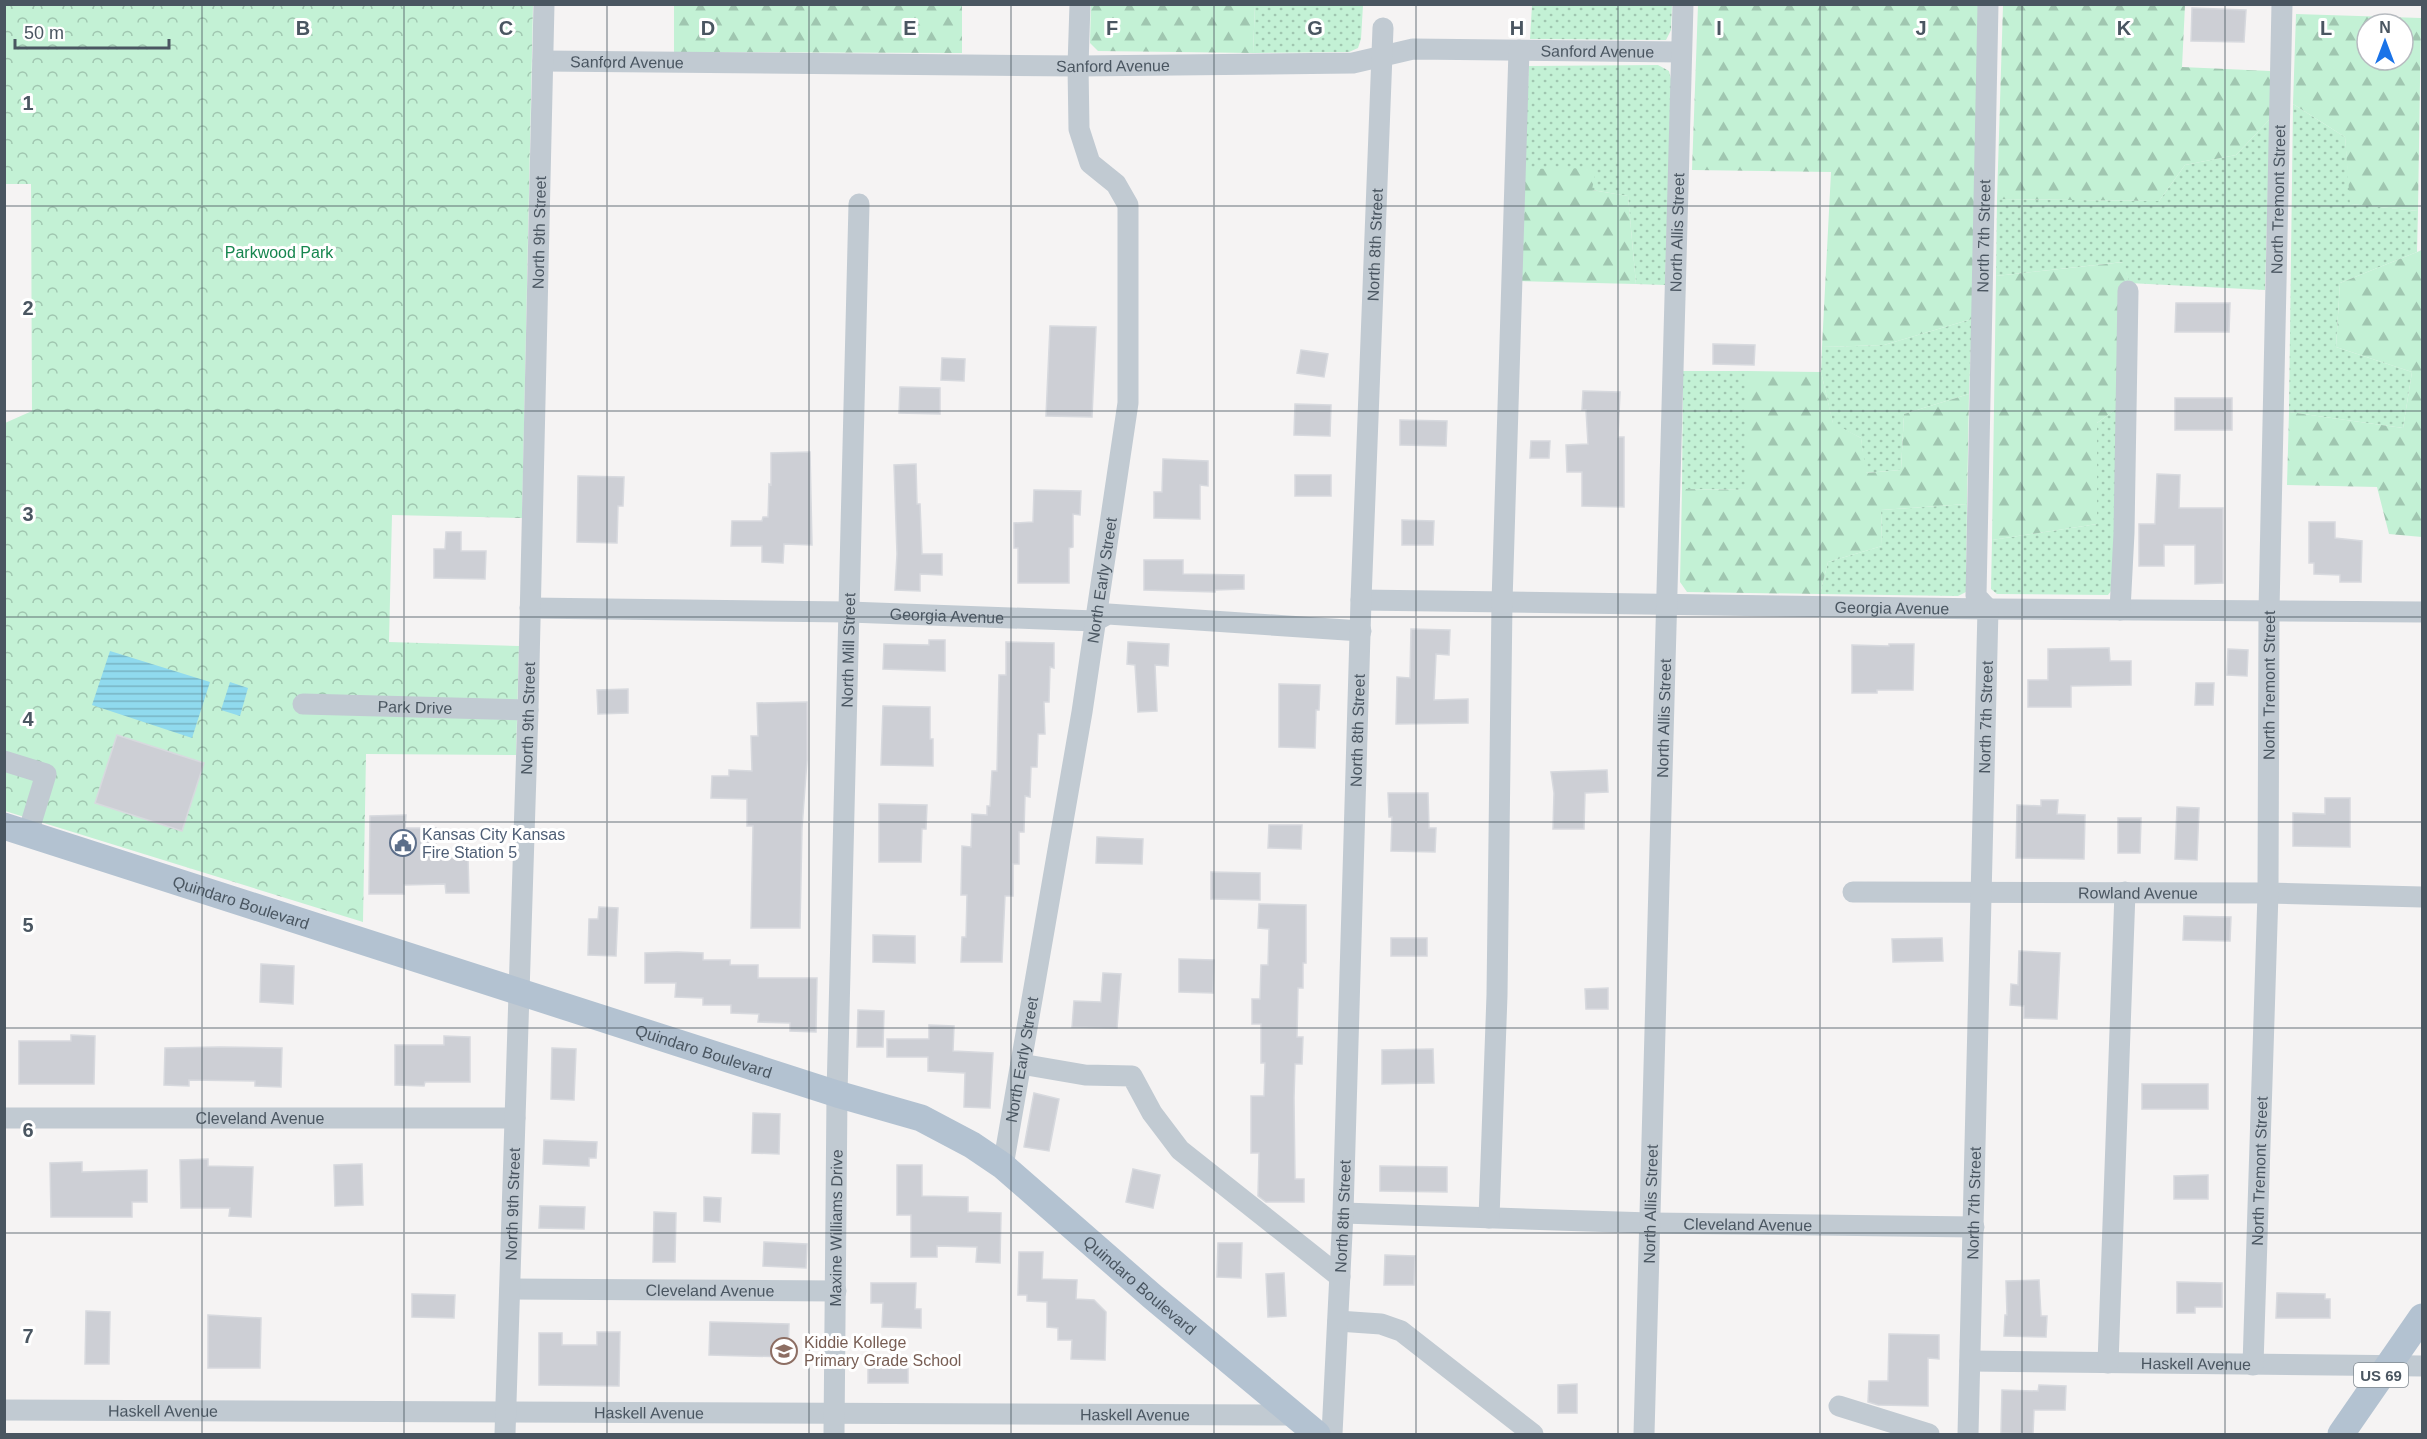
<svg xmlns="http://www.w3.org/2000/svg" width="2427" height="1439" font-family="Arial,sans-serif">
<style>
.grass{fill:url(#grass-dots)}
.forest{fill:url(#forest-firs);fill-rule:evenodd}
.park{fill:url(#park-crowns)}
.water{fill:url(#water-rules)}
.building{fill:#cdcfd5;stroke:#d7d9de;stroke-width:1.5}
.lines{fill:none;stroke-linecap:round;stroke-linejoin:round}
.minor{stroke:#c1cad2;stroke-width:21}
.major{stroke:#b3c2d1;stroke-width:27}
.grid{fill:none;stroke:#4a5661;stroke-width:1.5;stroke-opacity:0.55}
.labels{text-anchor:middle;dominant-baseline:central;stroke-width:6;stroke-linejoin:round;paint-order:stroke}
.shield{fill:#fff;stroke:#808990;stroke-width:1.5}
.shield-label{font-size:15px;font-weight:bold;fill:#4a5661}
.street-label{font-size:16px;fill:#4a5661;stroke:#fff}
.park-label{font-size:16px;fill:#17864f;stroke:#fff}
.service-label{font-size:16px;fill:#4e5e75;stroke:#fff;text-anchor:start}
.education-label{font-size:16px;fill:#785e54;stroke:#fff;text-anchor:start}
.grid-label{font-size:20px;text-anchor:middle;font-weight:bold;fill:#4a5661;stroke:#fff;stroke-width:6;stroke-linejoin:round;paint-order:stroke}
</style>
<defs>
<pattern id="grass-dots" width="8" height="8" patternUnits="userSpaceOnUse" patternTransform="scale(1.5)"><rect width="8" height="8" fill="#c3f1d5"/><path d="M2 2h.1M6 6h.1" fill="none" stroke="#a0c6b0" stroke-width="1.8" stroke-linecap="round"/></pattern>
<pattern id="forest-firs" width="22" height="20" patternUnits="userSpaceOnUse" patternTransform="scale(1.5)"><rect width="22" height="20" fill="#c3f1d5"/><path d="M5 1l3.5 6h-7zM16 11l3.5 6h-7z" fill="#a0c6b0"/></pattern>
<pattern id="park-crowns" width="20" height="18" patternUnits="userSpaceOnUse" patternTransform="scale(1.5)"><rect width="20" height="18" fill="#c3f1d5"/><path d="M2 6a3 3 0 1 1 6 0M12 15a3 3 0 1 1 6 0" fill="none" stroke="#a0c6b0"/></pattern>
<pattern id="water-rules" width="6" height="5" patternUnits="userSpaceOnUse" patternTransform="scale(1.5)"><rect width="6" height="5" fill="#90daee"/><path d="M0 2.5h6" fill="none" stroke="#78b4c4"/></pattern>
</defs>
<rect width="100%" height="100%" fill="#f5f3f3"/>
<path class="grass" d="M1255 5H1363L1361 39 1358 48 1349 52 1253 53Z
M1532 5H1672L1671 30 1666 40 1530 39Z
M1658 65 1669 71 1672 83 1665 285 1636 284 1628 196 1592 190 1524 169 1529 66Z
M2293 104 2345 137 2351 204 2418 211 2417 252 2340 283 2336 347 2412 372 2403 428 2289 412Z
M2270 119 2265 290 2129 283 2123 262 1996 276 1997 199 2159 201 2185 165 2236 155Z
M1972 319 1969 394 1904 414 1901 470 1865 473 1861 438 1833 424 1821 372 1822 347 1884 345Z
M1683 371H1747V490L1682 489Z
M2119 407 2115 586 2108 595 1997 594 1991 589 1992 540 2097 524V423Z
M1967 504 1966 592 1958 596 1820 594 1828 562 1882 546 1881 510Z"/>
<path class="forest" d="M674 5H962V53L674 52Z
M1091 5H1255L1253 53 1098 51 1090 43Z
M1698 5H1979L1972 319 1884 345 1822 347 1831 172 1692 170Z
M2003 5H2185L2182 67 2270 71V119L2236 155 2185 165 2159 201 1997 199Z
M2296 14 2421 18 2418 211 2350 204 2345 137 2293 104ZM2367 24H2403V60H2367Z
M1596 168 1592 190 1628 196 1636 284 1518 281 1524 169Z
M2422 250V537L2389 534 2377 487 2287 485 2289 412 2403 428 2412 372 2336 347 2340 283Z
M2124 262 2129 283 2119 407 2097 423V524L1992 540 1996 276Z
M1747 371 1821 372 1833 423 1861 438 1866 473 1901 470 1904 414 1969 394 1967 504 1881 510 1882 546 1828 562 1820 594 1687 592 1680 582 1682 489 1747 490Z"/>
<path class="park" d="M4 5H533L522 518 392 515 389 642 519 646 516 755 366 754 363 922 5 811V423L32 411 31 184H5Z"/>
<path class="water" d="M110 651 210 682 192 738 92 705Z
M230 682 248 688 240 716 221 710Z"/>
<path class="building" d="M2192 8 2246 10 2244 42 2191 41Z
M2176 303H2230L2229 332H2175Z
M1050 326 1096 327 1092 417 1046 416Z
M1713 344 1755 345 1754 365 1713 364Z
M1301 350 1328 354 1324 377 1297 373Z
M942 358 965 359 964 381 941 380Z
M900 387 940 388V414L899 413Z
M1583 391 1620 392 1618 437H1624V507L1582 506V472H1567L1566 445 1588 444 1586 410H1582Z
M2175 398H2232V430H2175Z
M1295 404 1331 405 1330 436 1294 435Z
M1400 420 1447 421 1446 446 1400 445Z
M1531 441H1550L1549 458H1530Z
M810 452 812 545 784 544 783 563 762 562V546H731L732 521H762L763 517H768L769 484 771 485V453Z
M1163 459 1208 461V486L1200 485V519L1154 518V492H1162Z
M916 464 917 504H920L922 554H942V575L920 574V591L895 590 897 554 894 465Z
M2157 474 2180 475 2179 508H2223V583L2195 584V545H2164V566H2139V524H2155Z
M1295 475H1331V496H1295Z
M578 476 624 477 623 506H618L617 543 577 542Z
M1034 490 1081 491 1080 515 1073 514V547L1069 548V583H1018V548H1014V523L1033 522Z
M1402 520 1434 521 1433 545H1402Z
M2309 522H2335V538L2362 541 2361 582H2340V575L2314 574V563H2309Z
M446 532H461V551H486L485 579 434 578V549H445Z
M1144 560H1183V574L1244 575V589L1215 590V592L1144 590Z
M1411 629 1450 630 1449 655 1436 654 1434 700 1468 699V723L1396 724 1397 677 1410 678Z
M929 640H945V671L883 669 884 644 929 645Z
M1006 642 1054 643V668L1050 667 1049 702H1044L1045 734H1038L1037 767H1031L1030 797 1025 796 1024 832H1019V864H1013V896H1005L1002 962H961L962 937H966L967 895H961L962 846 971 847 972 814 987 815V806H990L992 771H997L999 675H1006Z
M1128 642 1169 644 1168 666 1155 665 1157 711 1138 712 1135 665 1127 664Z
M1889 644H1914L1913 690H1877V693H1852V645L1889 646Z
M2109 648 2110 661H2131V685L2071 686V707H2028V680H2048V649Z
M2228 649 2248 650 2247 676 2227 675Z
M2196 683H2214L2213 705H2195Z
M1279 684 1320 685 1319 710H1316L1315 748 1279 747Z
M628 689V713L598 714 597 690Z
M807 702V760L802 828 800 928H751L753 826H747V799L711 798 712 776H729V770L752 771 751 736H758L757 703Z
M883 706 930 707V739H933V766L881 765Z
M117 735 204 763 182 831 95 803Z
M1607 770 1608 792 1585 793 1584 829H1553L1554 793 1551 772Z
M1388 793H1428L1429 828H1436L1435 852 1391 851 1392 817H1389Z
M2325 798H2350V847L2293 846V813L2325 814Z
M2041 800H2058L2057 814 2085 815 2084 859 2016 858 2017 805 2041 806Z
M879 804 927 805 926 829H922L921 862H879Z
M2177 807 2199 808 2197 860 2175 859Z
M406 815 405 828H436V858H468L469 893H446L445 884 404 885V894H369L370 816Z
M2118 818H2141L2140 853H2118Z
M1269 825H1302L1301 849 1268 848Z
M1097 837 1143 839 1142 864 1096 863Z
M1211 872 1260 873V900L1211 899Z
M1259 904 1306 905V963H1303V988H1298L1297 1037H1303L1302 1064H1295L1294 1098 1295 1179H1304V1202H1266L1258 1196 1259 1153H1251V1096H1264L1265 1063H1261V1024H1252V999H1260L1261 965H1268L1269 929 1258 928Z
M599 907 618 908 616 956 588 955 589 919H598Z
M2184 916 2231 917 2230 941 2183 940Z
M873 935 915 936V963L873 962Z
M1391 938H1427V956H1391Z
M1942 938 1943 961 1893 962 1892 939Z
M2019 951 2060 953 2057 1019 2024 1018V1006L2010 1005 2011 984 2018 985Z
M677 952 703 953V960H730V965H758V978H817L816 1032 790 1031V1023L758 1022 759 1014 731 1013V1005H703V998L675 997 676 983H645V953Z
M1179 959 1214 960 1213 993 1179 992Z
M261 964 294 966 293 1004 260 1002Z
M1103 973 1121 974 1117 1028 1072 1027 1074 1001 1101 1002Z
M1608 988V1009H1586L1585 989Z
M858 1010 884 1011 883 1047H857Z
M929 1025 954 1026 953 1051 993 1053 990 1108 964 1107 965 1073 928 1071V1057H887V1039H929Z
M71 1035 95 1036 94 1084H19V1041H71Z
M444 1036 470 1037V1082H425L424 1086 395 1085V1045H444Z
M220 1047 282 1048 281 1087 255 1086V1081L189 1080V1086L164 1085 165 1048Z
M552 1048 576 1049 574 1100 551 1099Z
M1433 1049 1434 1083 1382 1084V1050Z
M2142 1084H2208V1109H2142Z
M1034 1093 1059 1099 1049 1151 1024 1147Z
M753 1113 780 1114 779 1154 752 1153Z
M544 1140 597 1142 596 1158H589V1166L543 1164Z
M208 1159V1166L253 1167 251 1217 229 1216 230 1208H181L180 1160Z
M82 1162V1172L147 1170V1202H132V1217H51L50 1163Z
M362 1164 363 1205 335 1206 334 1165Z
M897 1165H922V1196L968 1197V1212L1001 1213 1000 1263 976 1262 977 1247 937 1246V1257H911V1215H897Z
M1380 1166 1447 1167V1192L1380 1191Z
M1133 1169 1160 1175 1153 1208 1126 1202Z
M2208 1175V1199H2174V1176Z
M704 1197 721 1198 720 1222 704 1221Z
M540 1206 585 1207 584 1229 539 1228Z
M654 1212 676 1213 675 1262H653Z
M764 1242 807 1244 806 1268 763 1266Z
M1218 1243H1242L1241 1278 1217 1277Z
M1019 1252H1043L1042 1279 1077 1280 1076 1299 1094 1300 1106 1312 1105 1360 1071 1359 1072 1340H1058V1328L1047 1327V1302L1027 1301V1295H1018Z
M1385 1255 1415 1256 1414 1285H1384Z
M1284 1273 1286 1316 1268 1317 1266 1274Z
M2039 1280 2041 1316H2047L2046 1337 2004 1336 2005 1315H2007L2006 1281Z
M2177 1282 2222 1283V1307H2195V1313H2177Z
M871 1283H916L915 1309H921V1328L882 1327 883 1303H871Z
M2277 1293 2325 1294V1299H2330V1318H2276Z
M412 1294 455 1295 454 1318 412 1317Z
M86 1311 110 1312 109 1364H85Z
M208 1315 261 1318 260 1368H208Z
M710 1322 789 1324 788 1357 709 1355Z
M597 1332H620L619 1386 539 1385V1333H562V1345H597Z
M1889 1334 1939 1335V1359L1928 1358V1406L1878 1405 1868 1402 1869 1381H1888Z
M868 1365H908V1383H868Z
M1577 1384V1413H1558V1385Z
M2039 1385 2066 1386 2065 1410H2034L2033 1434 2001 1433 2002 1390 2038 1391Z"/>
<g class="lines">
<g class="minor">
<path id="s1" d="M543 61 1078 66 1353 63 1413 49 1681 52"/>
<path id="s2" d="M1361 600 1988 609 2422 612"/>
<path id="s3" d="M530 608 849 612 1095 621 1108 614 1361 631"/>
<path d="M2120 610 2124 533 2128 291"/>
<path id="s4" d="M303 704 528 710"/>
<path d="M4 761 46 774 28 833"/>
<path id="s5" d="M1853 892 2268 893 2422 897"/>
<path d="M1021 1064 1085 1075 1132 1076 1152 1113 1180 1150 1340 1277"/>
<path id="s6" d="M4 1118H515"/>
<path id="s7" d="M1003 1166 1082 712 1128 403V205L1116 184 1090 163 1079 129 1078 66 1080 4"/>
<path id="s8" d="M1343 1213 1650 1223 1974 1227"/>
<path d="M1489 1218 1497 995 1502 602 1519 50"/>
<path id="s9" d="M510 1289 836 1291"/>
<path d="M1338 1321 1381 1324 1401 1331 1533 1434"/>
<path id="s10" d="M1970 1361 2422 1366"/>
<path d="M2108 1363 2125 892"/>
<path id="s11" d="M2253 1365 2268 893 2269 610 2282 4"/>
<path d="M1839 1406 1929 1434"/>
<path id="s12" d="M4 1410 1294 1415"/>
<path id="s13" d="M505 1434 528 710 544 4"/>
<path id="s14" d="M834 1434 837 1094 859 204"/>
<path id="s15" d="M1332 1434 1343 1213 1361 600 1383 28"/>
<path id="s16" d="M1644 1434 1683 4"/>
<path id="s17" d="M1968 1434 1988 609 1976 596 1988 4"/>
</g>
<g class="major">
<path id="s18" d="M4 826 837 1094 921 1118 972 1145 1003 1166 1153 1297 1317 1434"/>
<path d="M2341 1434 2422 1317"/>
</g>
</g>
<path class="grid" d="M202 4V1434M404 4V1434M607 4V1434M809 4V1434M1011 4V1434M1214 4V1434M1416 4V1434M1618 4V1434M1820 4V1434M2022 4V1434M2225 4V1434M4 206H2422M4 411H2422M4 617H2422M4 822H2422M4 1028H2422M4 1233H2422"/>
<defs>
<symbol id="civic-ring" viewBox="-11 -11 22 22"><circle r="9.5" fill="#fff" stroke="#5c6f8a" stroke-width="1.5"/><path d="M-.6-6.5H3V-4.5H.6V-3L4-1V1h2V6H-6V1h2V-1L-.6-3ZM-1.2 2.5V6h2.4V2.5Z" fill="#5c6f8a"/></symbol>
<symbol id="school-ring" viewBox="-11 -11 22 22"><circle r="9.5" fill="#fff" stroke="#8d6e63" stroke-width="1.5"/><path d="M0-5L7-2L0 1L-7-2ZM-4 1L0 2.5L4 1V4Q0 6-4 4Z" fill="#8d6e63"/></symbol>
</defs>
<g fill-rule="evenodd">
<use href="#civic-ring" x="388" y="828" width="30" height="30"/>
<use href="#school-ring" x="769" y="1336" width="30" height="30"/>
</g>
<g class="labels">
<rect class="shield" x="2354" y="1363" width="54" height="24" rx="4.5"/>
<g class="shield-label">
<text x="2381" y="1375">US 69</text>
</g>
<g class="street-label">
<text stroke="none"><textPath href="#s1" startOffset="1056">Sanford Avenue</textPath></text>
<text stroke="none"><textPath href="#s1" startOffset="84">Sanford Avenue</textPath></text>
<text stroke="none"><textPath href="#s1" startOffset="570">Sanford Avenue</textPath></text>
<text stroke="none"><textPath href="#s11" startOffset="1166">North Tremont Street</textPath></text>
<text stroke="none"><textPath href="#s13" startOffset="1202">North 9th Street</textPath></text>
<text stroke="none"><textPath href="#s16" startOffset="1202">North Allis Street</textPath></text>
<text stroke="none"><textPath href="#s17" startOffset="1203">North 7th Street</textPath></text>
<text stroke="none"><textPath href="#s15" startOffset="1190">North 8th Street</textPath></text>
<text stroke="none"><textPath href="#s7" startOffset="594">North Early Street</textPath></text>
<text stroke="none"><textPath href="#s2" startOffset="531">Georgia Avenue</textPath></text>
<text stroke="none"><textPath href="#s3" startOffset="417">Georgia Avenue</textPath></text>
<text stroke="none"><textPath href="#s14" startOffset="784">North Mill Street</textPath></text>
<text stroke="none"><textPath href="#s11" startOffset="680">North Tremont Street</textPath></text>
<text stroke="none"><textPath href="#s4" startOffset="112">Park Drive</textPath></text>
<text stroke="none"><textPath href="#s17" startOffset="717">North 7th Street</textPath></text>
<text stroke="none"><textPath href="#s13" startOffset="716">North 9th Street</textPath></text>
<text stroke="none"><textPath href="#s16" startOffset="716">North Allis Street</textPath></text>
<text stroke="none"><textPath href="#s15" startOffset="704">North 8th Street</textPath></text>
<text stroke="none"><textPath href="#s5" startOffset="285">Rowland Avenue</textPath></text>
<text stroke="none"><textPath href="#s18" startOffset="249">Quindaro Boulevard</textPath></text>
<text stroke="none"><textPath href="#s18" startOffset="735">Quindaro Boulevard</textPath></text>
<text stroke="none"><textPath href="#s7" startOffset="108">North Early Street</textPath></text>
<text stroke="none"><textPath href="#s6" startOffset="256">Cleveland Avenue</textPath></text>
<text stroke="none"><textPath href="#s11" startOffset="194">North Tremont Street</textPath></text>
<text stroke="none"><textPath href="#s17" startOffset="231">North 7th Street</textPath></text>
<text stroke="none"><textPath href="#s13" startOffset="230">North 9th Street</textPath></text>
<text stroke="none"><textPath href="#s16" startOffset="230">North Allis Street</textPath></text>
<text stroke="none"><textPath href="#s15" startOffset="218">North 8th Street</textPath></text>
<text stroke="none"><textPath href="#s8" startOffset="405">Cleveland Avenue</textPath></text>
<text stroke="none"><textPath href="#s14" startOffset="206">Maxine Williams Drive</textPath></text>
<text stroke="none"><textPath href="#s18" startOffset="1239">Quindaro Boulevard</textPath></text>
<text stroke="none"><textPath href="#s9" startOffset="200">Cleveland Avenue</textPath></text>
<text stroke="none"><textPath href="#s10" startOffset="226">Haskell Avenue</textPath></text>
<text stroke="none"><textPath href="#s12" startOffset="159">Haskell Avenue</textPath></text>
<text stroke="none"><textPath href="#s12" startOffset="645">Haskell Avenue</textPath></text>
<text stroke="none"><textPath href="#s12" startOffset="1131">Haskell Avenue</textPath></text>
</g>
<g class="park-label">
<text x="279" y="252">Parkwood Park</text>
</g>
<g class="service-label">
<text x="422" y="834">Kansas City Kansas<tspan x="422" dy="18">Fire Station 5</tspan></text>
</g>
<g class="education-label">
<text x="804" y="1342">Kiddie Kollege<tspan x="804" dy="18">Primary Grade School</tspan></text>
</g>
</g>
<g class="grid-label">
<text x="303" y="35">B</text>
<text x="506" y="35">C</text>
<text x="708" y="35">D</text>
<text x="910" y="35">E</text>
<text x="1112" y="35">F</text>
<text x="1315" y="35">G</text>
<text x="1517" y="35">H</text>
<text x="1719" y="35">I</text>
<text x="1921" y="35">J</text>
<text x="2124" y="35">K</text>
<text x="2326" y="35">L</text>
<text x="28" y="110">1</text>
<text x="28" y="315">2</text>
<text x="28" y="521">3</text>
<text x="28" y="726">4</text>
<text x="28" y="932">5</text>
<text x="28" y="1137">6</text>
<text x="28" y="1343">7</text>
</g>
<rect width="2427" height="1439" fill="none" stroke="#4a5661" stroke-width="12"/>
<g transform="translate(2385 42)"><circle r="28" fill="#ffffff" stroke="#b7bbc0" stroke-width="1.5"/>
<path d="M0-4.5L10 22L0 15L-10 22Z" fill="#1a73e8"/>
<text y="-9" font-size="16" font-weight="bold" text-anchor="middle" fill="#4a5661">N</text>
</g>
<path d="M15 39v9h154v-9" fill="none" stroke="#4a5661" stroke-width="3"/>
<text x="24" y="39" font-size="18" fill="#4a5661" stroke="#ffffff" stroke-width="4.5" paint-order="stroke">50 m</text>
</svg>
